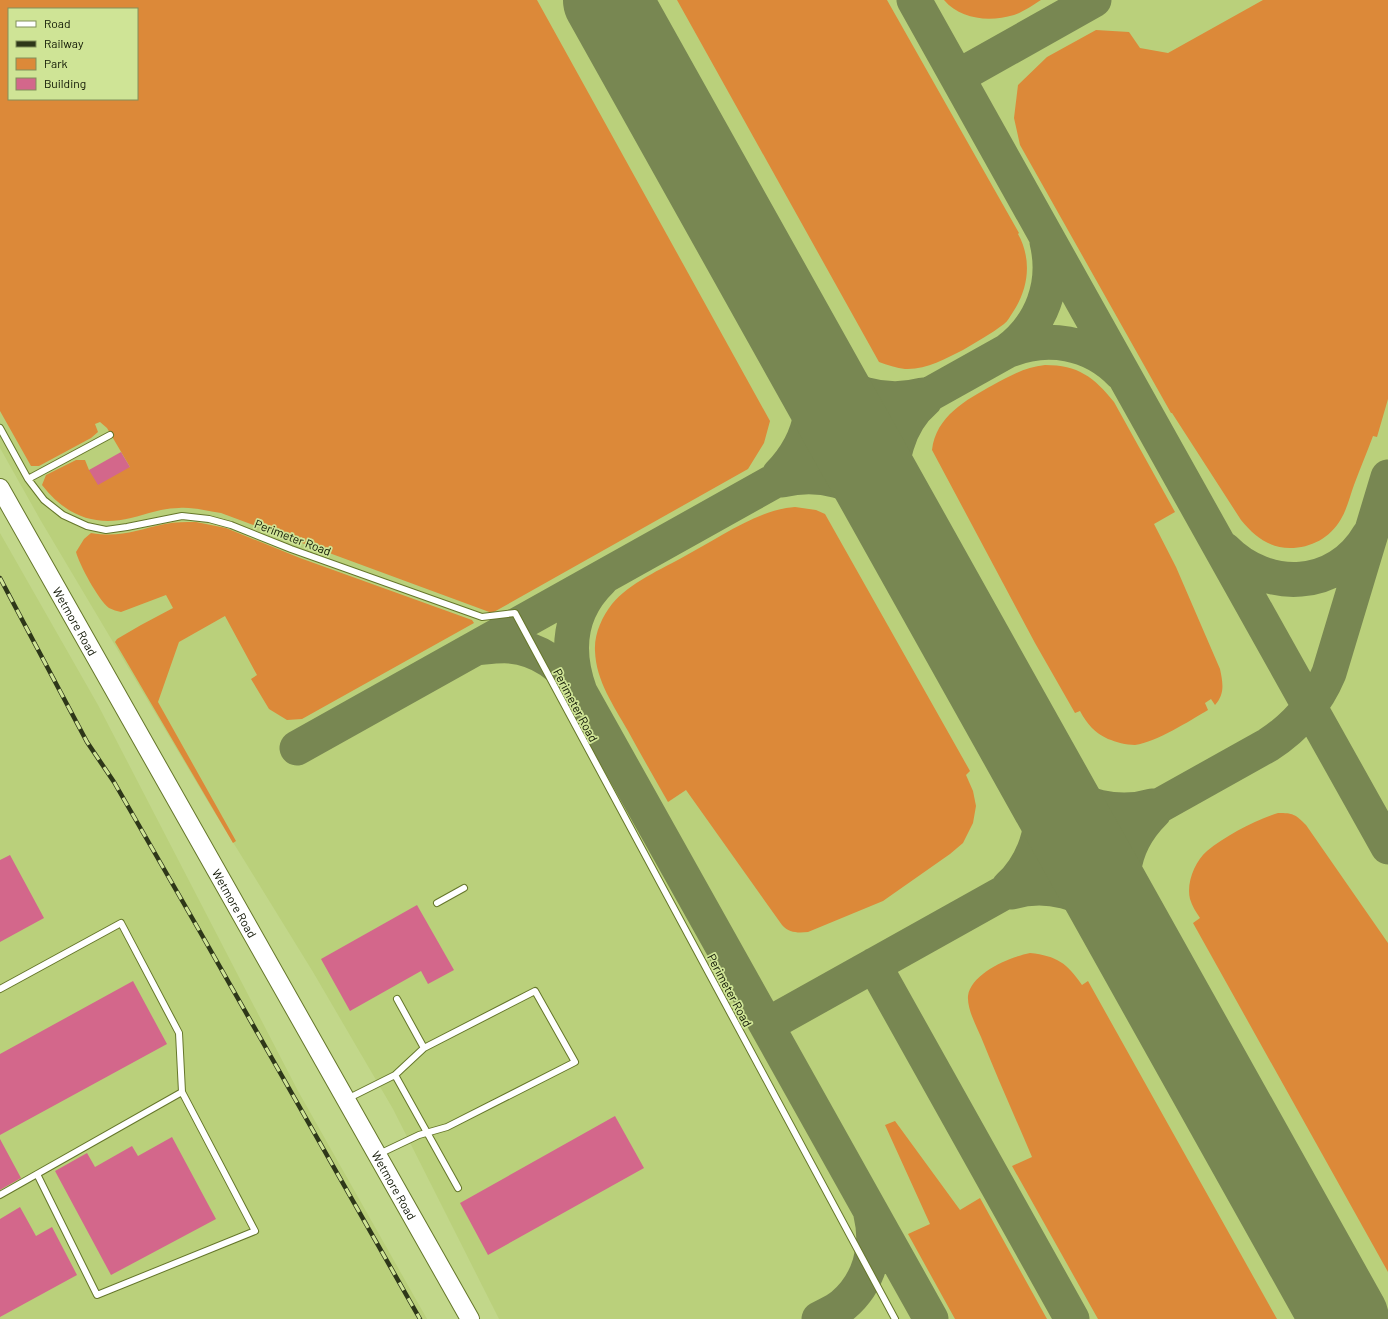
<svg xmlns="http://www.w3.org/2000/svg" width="1388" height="1319" font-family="Barlow,sans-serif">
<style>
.built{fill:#bad07b;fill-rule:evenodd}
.green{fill:#dc8939;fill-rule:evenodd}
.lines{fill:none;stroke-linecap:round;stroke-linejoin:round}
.taxiway{stroke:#788752;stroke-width:35}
.runway{stroke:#788752;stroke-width:88}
.building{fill:#d3678b}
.service-casing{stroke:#65762a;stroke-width:8}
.secondary-casing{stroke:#65762a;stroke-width:20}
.service{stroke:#fff;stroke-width:6}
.secondary{stroke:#fff;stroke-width:18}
.rail-casing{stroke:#2e3719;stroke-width:4.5}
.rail{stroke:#cfe496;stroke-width:3;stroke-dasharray:9;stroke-linecap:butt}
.labels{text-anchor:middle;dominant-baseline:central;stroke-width:3.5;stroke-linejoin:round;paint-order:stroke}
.street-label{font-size:12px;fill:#0d1300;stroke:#cfe496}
</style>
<rect width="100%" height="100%" fill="#c2d78a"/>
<path class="built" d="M0 0H1388V1319H499L393 1109 313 972 210 805 41 521 0 448ZM9 9H137V99H9Z
M0 533 98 705 298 1091 427 1319H0Z"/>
<path class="green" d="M0 0H537L770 421 764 443 748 469 492 613 221 513C208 511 193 507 179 508 163 508 147 514 131 518 94 527 65 515 42 485L46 475 76 460H85L89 470 130 467 107 428 100 422 95 424 98 432 91 438 39 466H31L0 411ZM9 9H137V99H9Z
M677 0H887L1019 233 1018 234C1032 259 1029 288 1013 312 1010 316 1008 321 1004 324 991 334 976 342 963 350 945 359 926 370 905 369 897 368 887 365 879 362Z
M944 0H1041C1033 5 1023 12 1014 15 990 22 961 20 944 0Z
M1263 0H1388V399L1377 437 1373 436C1367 452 1360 469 1354 485 1350 496 1347 509 1341 519 1330 538 1311 548 1290 548 1269 548 1254 536 1241 520L1172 413H1171L1020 145 1014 118 1018 85 1047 57 1096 30 1129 32 1140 48 1168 53Z
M1045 365C1078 365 1094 377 1114 402L1175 512 1154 524 1176 567 1220 669C1223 683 1225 694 1215 705L1211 699 1205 703 1208 710C1189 721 1157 742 1135 745 1126 745 1116 742 1108 739 1095 733 1087 724 1080 711L1075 713 1035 643 932 450C936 416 966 400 993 385 1010 376 1025 367 1045 365Z
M795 507 816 510 825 514 970 771 966 775 973 791 976 806 973 823 963 843 950 854 883 901 808 932C798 933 789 933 782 925L686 790 668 802C655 779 641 755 628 731 614 706 596 681 595 651 594 634 602 617 612 604 629 583 662 569 685 556 717 539 759 509 795 507Z
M196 522 226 528 300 558 472 620 474 623 302 719 287 720 269 709 251 679 257 675 225 616 179 642 158 702 236 841 233 843 115 642 117 639 141 625 173 608 166 595 121 612C117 611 113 610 109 608 99 601 79 564 76 552L84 539 91 533C121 538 136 530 165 524 175 522 186 522 196 522Z
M1278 813C1293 813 1295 814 1306 825L1388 943V1272L1193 923 1200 918C1196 912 1192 906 1190 899 1186 883 1195 861 1207 851 1225 836 1255 820 1278 813Z
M1030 953C1057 956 1067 963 1082 985L1088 981 1277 1319H1098L1012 1166 1032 1157C1015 1117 997 1077 981 1037 976 1025 967 1009 968 996 971 973 1010 957 1030 953Z
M895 1121 960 1210 980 1198 1047 1319H955L908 1234 930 1224 885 1125Z"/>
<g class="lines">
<path class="taxiway" d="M616 0 631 43
M914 0 1388 847
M957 77 1094 0
M789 324C799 337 806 352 817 364 843 394 885 405 923 395
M1007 351C1042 325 1057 284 1047 242
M779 475C814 439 823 391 798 347
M782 480C819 471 858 481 885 508 891 515 895 523 902 530
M906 533C903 521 897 511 894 498 887 464 898 423 925 400
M1224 549C1267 593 1337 590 1369 535
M476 648C487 647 499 645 510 646 540 649 564 667 580 692L931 1319
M580 692C565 651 569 611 601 580
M297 748 1007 351C1047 334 1091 342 1121 373
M1026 749C1035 760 1044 773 1054 783 1078 807 1119 816 1152 806
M1009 887C1034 864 1046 827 1041 794 1039 782 1035 771 1030 759
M1012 892C1046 882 1085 892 1112 916 1119 923 1126 931 1132 939
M1132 939C1118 891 1116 850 1154 812
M874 965 1072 1319
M767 1025 1268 745C1296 727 1316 704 1329 673L1388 477
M819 1319C826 1315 836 1311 843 1305 869 1283 879 1248 871 1215"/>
<path class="runway" d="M607 0 1345 1319"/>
</g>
<path class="building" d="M121 452 130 467 98 485 89 470Z
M10 855 44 918 0 942V860Z
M417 905 454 970 428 984 421 971 350 1011 321 959Z
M133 981 167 1044 0 1135V1054Z
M615 1116 644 1168 488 1255 460 1203Z
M172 1137 216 1219 111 1275 55 1171 87 1153 95 1167 132 1146 138 1156Z
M0 1139 21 1178 0 1190Z
M20 1207 36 1236 52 1227 77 1275 0 1317V1219Z"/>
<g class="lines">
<defs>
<path id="service" d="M0 428 28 479 44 500 63 515 87 526 106 530 127 527 182 516 209 519 231 525 291 549 482 617 515 613 895 1319
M28 479 110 435
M437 903 464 888
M0 989 121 923 179 1033 182 1092
M397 999 424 1048
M395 1075 458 1188
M347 1099 395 1075 424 1048 535 991 575 1062 447 1127 419 1135 379 1154
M0 1195 182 1092 255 1231 97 1295 37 1174"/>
<g id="secondary">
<path id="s1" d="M0 488 470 1319"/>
</g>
</defs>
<use href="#service" class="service-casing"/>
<use href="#secondary" class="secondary-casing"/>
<use href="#service" class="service"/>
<use href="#secondary" class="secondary"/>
<defs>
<path id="rail" d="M0 578 87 742 114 782 199 930 420 1319"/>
</defs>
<use href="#rail" class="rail-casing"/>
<use href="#rail" class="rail"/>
</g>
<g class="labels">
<g class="street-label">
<text transform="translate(293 537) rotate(21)">Perimeter Road</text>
<text stroke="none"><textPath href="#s1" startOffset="153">Wetmore Road</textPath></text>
<text transform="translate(576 705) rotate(62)">Perimeter Road</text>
<text stroke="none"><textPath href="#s1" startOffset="477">Wetmore Road</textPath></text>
<text transform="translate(730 990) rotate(62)">Perimeter Road</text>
<text stroke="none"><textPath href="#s1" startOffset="801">Wetmore Road</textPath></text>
</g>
</g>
<rect x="8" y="8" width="130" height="92" fill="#cfe496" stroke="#81905a"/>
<rect x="16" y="21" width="20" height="6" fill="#ffffff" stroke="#81905a"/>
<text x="44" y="28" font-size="12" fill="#0d1300">Road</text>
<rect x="16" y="41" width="20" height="6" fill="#2e3719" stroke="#81905a"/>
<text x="44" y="48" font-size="12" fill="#0d1300">Railway</text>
<rect x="16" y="58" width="20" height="12" fill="#dc8939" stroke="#81905a"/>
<text x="44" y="68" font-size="12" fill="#0d1300">Park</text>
<rect x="16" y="78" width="20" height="12" fill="#d3678b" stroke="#81905a"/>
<text x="44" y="88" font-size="12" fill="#0d1300">Building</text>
</svg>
